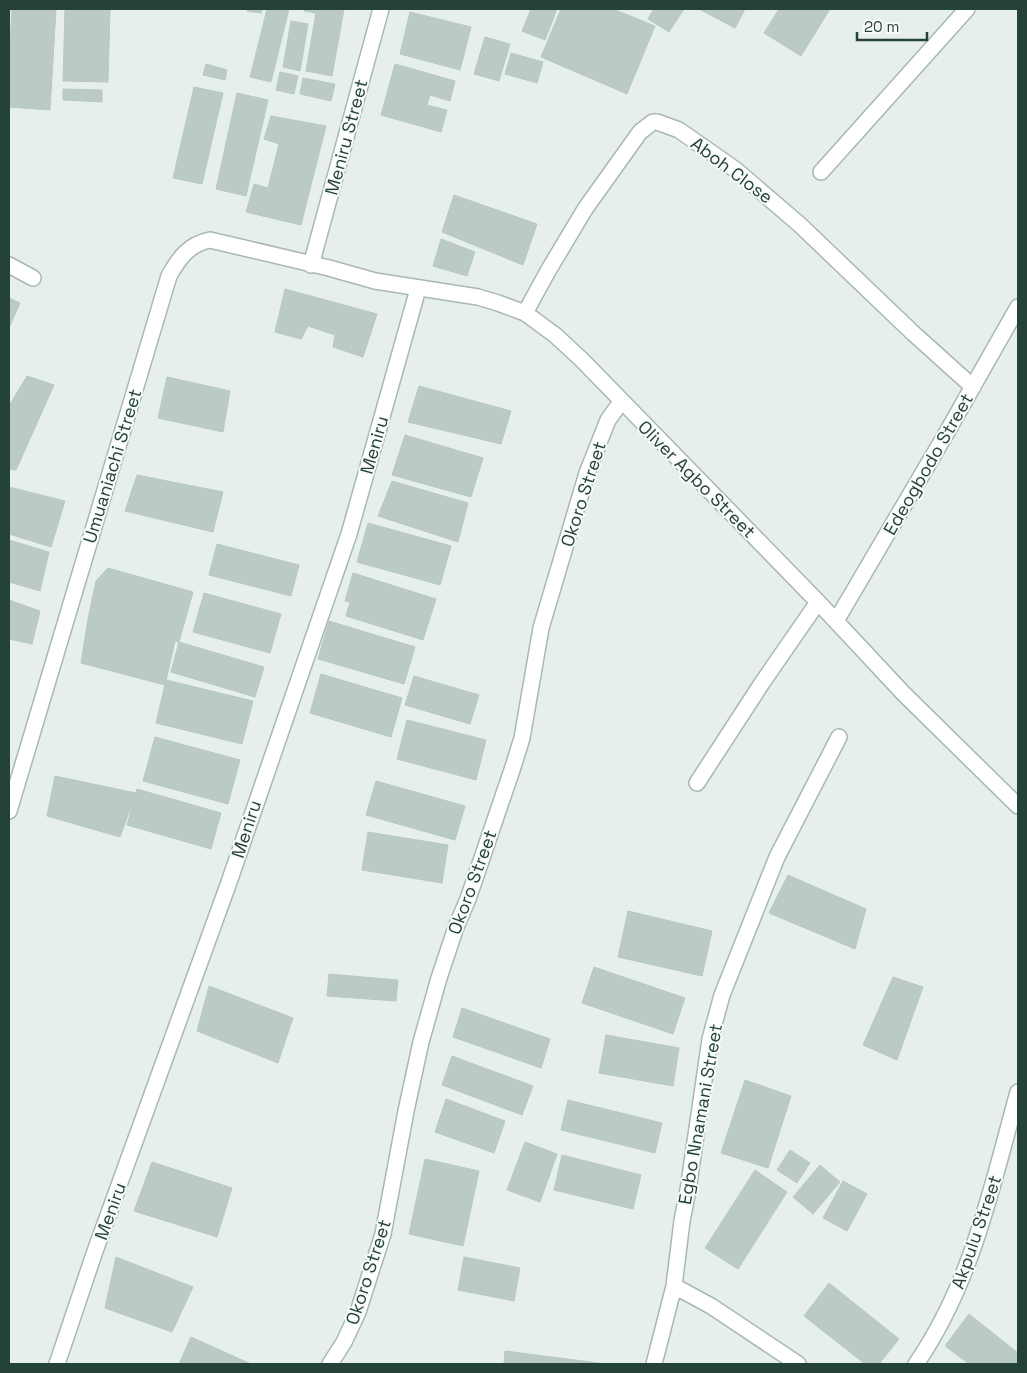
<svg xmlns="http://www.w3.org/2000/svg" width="1027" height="1373" font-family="'Space Grotesk',sans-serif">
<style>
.building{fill:#bbcac4;stroke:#b8c9c2}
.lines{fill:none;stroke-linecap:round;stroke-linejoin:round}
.minor-casing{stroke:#a8b8b2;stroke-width:18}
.minor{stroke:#fff;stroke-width:15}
.labels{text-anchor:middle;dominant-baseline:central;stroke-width:4;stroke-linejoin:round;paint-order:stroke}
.street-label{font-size:18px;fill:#24423a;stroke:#f7fbf9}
</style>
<rect width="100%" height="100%" fill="#e6efeb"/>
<path class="building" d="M12 9H56L50 110 9 107V66Z
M65 9H110L108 82 63 81Z
M248 9H262L261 13 247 11Z
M267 9H289L271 82 250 77Z
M305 9H344L332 76 306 71 316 13 304 11Z
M531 9H557L545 40 522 31Z
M561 9H613L655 26 627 94 541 57Z
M654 9H684L669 32 648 19Z
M699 9H745L735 28Z
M779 9H830L801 56 764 33Z
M410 12 471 27 460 70 400 54Z
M291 21 308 24 300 71 283 67Z
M485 37 510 44 499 81 474 74Z
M511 53 543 62 537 83 505 74Z
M206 64 227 70 225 80 203 75Z
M395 64 455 81 450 101 430 95 427 105 447 110 441 132 381 115Z
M280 72 298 76 294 94 276 90Z
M303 78 335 84 331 101 300 94Z
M194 87 223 93 202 184 173 178Z
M63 89 102 90V102L63 100Z
M237 93 268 100 246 196 216 189Z
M271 116 326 126 301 225 246 212 254 184 268 188 279 144 264 139Z
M454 195 537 224 523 265 442 232Z
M441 239 475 252 467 276 433 266Z
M285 289 377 314 363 357 333 347 335 335 308 326 301 339 275 332Z
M9 298 20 303 9 328Z
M27 376 54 385 16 470 9 469V406Z
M167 377 230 391 223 432 158 418Z
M419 386 511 411 501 444 408 422Z
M405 435 483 458 471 497 392 475Z
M137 475 223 492 213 532 125 511Z
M392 481 468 503 458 542 378 516Z
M9 487 65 501 51 547 9 534Z
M368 523 451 546 440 585 357 562Z
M9 540 49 552 40 591 9 582Z
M217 544 299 565 291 596 209 575Z
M108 568 193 592 179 642 88 619 96 581Z
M353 573 436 599 423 640 346 616 350 602 345 601Z
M204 593 281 614 270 653 193 632Z
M9 600 40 611 32 644 9 639Z
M88 619 175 641 165 685 81 663Z
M329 621 415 647 404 684 318 659Z
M179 642 264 667 255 697 171 672Z
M321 674 402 698 391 737 310 713Z
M414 676 479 695 470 724 405 705Z
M166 680 253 701 242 744 156 723Z
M407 720 486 740 476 780 397 759Z
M155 737 240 760 228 804 143 781Z
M55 776 136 793 120 837 47 816Z
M376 781 465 806 455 840 366 815Z
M137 789 221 813 211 849 127 825Z
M368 832 448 845 442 883 362 870Z
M788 875 866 909 855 949 769 913Z
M628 911 712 931 702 976 618 957Z
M594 967 685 998 673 1034 582 1003Z
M329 974 398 980 396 1001 327 996Z
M893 977 923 987 897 1060 863 1045Z
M209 986 293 1018 278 1063 197 1031Z
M462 1008 550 1039 541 1068 453 1037Z
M606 1035 679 1048 673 1086 599 1073Z
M452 1056 533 1086 522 1115 442 1085Z
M745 1080 791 1096 768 1168 721 1153Z
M446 1099 505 1121 494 1153 435 1132Z
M568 1100 662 1123 655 1153 561 1130Z
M525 1142 557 1154 540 1202 507 1190Z
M790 1150 810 1163 797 1183 777 1170Z
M562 1155 641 1175 633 1209 554 1190Z
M425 1159 479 1171 463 1246 409 1234Z
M152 1162 232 1188 217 1237 134 1211Z
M820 1165 840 1182 813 1214 793 1197Z
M755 1170 787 1192 738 1269 705 1248Z
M843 1181 867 1194 847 1231 823 1218Z
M116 1257 193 1287 172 1332 105 1308Z
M464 1257 520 1268 514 1301 458 1290Z
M829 1283 899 1339 879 1364H865L804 1316Z
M969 1314 1018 1353V1364H969L945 1346Z
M191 1337 251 1364H179Z
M505 1351 607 1364H504Z"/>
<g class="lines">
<defs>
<path id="minor" d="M821 172 967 9
M9 265 33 278
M311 265 381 9
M525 313 548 271 585 209 640 132 653 122H657L679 130 736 170 799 224 913 333 973 387
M836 621 947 432 1018 307
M697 783 762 683 818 602
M9 811 169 276C179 258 189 244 210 240L329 268 375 281 478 297 498 303 525 313 555 335 582 360 818 602 904 694 1018 806
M674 1286 711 1306 798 1364
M57 1364 94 1254 228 885 349 534 418 289
M330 1364 344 1342 358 1312 383 1234 406 1111 421 1042 439 978 456 927 468 899 513 767 522 738 541 628 587 473 608 420 621 402
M654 1364 674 1286 682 1221 688 1190 710 1039 722 995 777 857 839 737
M916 1364C972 1283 992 1186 1018 1092"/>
</defs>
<use href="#minor" class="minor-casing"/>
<use href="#minor" class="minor"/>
</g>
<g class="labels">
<g class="street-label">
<text transform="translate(346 137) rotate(-75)">Meniru Street</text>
<text transform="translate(732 170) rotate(37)">Aboh Close</text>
<text transform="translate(374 445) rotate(-74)">Meniru</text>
<text transform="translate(928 464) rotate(-60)">Edeogbodo Street</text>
<text transform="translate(112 466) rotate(-73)">Umuaniachi Street</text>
<text transform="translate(697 479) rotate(45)">Oliver Agbo Street</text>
<text transform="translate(583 494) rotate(-72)">Okoro Street</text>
<text transform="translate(246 829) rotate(-72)">Meniru</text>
<text transform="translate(472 882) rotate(-70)">Okoro Street</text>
<text transform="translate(700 1114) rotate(-80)">Egbo Nnamani Street</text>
<text transform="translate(110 1211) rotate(-70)">Meniru</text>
<text transform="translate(976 1232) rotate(-71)">Akpulu Street</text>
<text transform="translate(368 1272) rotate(-72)">Okoro Street</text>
</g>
</g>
<rect width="1027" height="1373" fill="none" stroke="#24423a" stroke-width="20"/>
<path d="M857 32v8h70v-8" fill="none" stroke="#24423a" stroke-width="2.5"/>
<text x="864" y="32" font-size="15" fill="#24423a" stroke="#f7fbf9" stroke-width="4" paint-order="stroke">20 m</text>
</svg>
